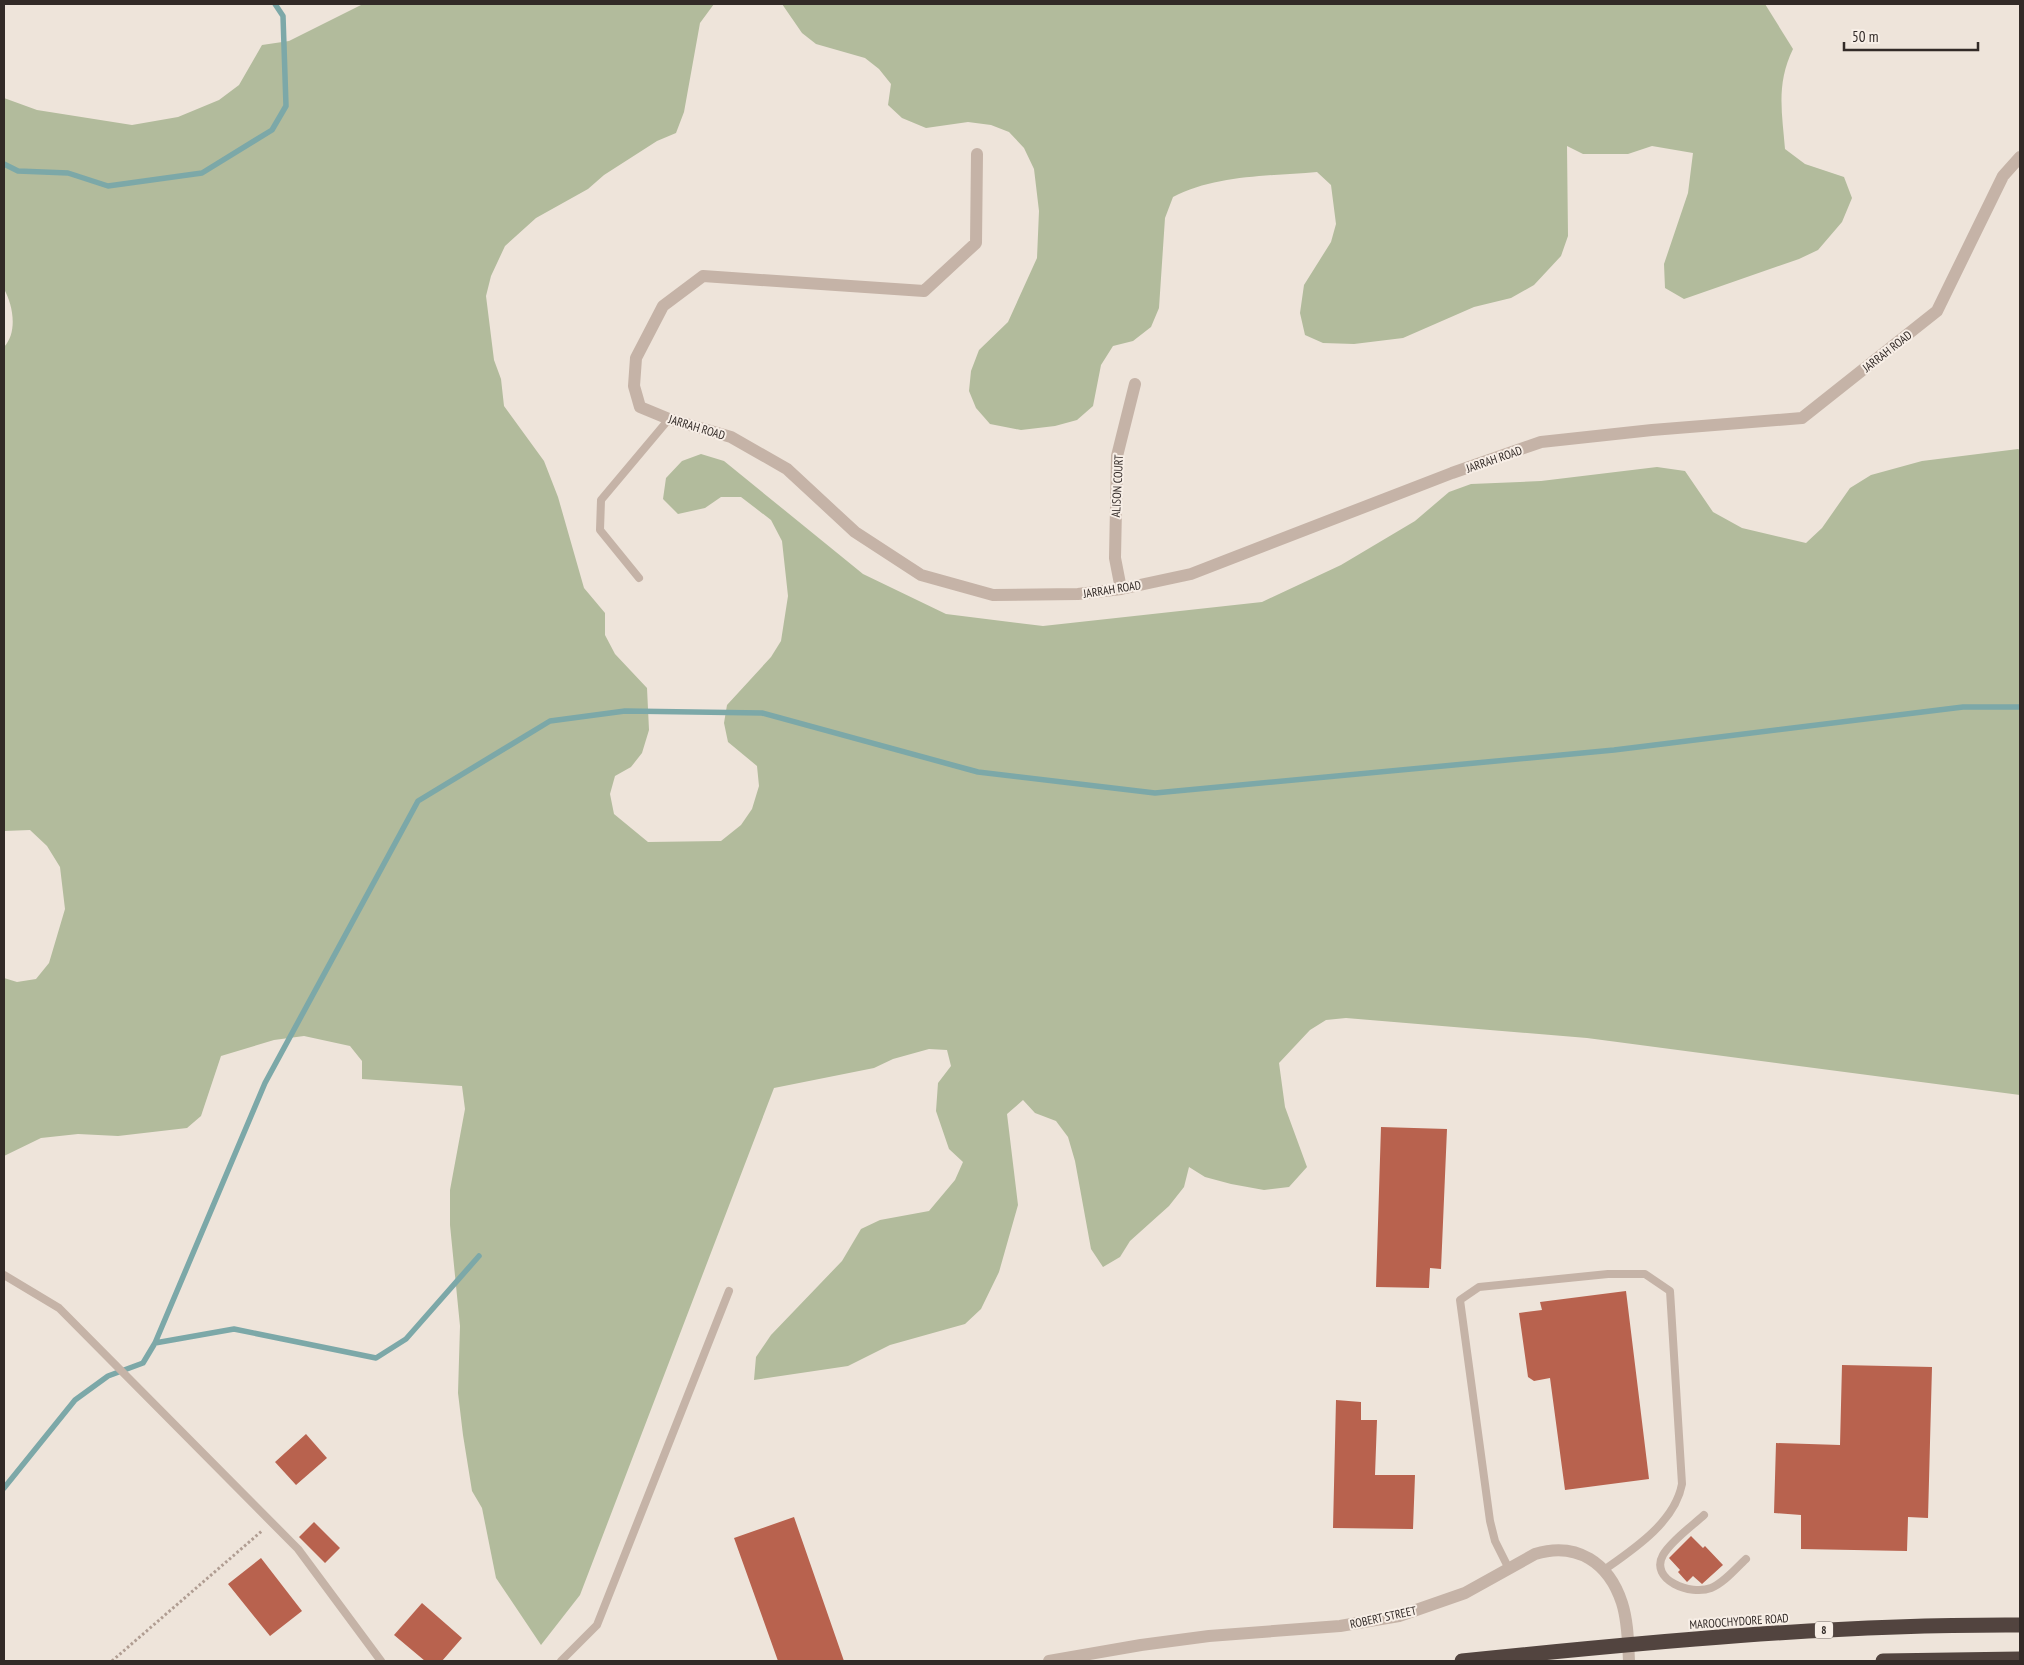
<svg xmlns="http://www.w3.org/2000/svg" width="2024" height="1665" font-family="'PT Sans Narrow',sans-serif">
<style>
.green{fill:#b2bb9c}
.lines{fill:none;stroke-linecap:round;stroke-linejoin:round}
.stream{stroke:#7ca8a8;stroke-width:5.5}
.building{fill:#b8624e}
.path{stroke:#b09d92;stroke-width:3;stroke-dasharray:2.5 2.5;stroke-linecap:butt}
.lane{stroke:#c5b3a7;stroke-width:8}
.street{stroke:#c5b3a7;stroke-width:12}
.highway{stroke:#52443f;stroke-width:15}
.labels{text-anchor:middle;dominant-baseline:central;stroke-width:4;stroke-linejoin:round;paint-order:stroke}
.shield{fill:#f7eee6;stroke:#6d6560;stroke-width:1}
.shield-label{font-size:11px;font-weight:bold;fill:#322a27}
.street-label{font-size:12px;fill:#322a27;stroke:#f7eee6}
</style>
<rect width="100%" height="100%" fill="#eee4da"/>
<path class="green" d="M363 4H714L700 23 684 112 676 133 657 141 604 175 588 189 536 218 505 246 491 276 486 296 494 360 501 379 504 406 544 461 558 497 584 588 605 613V635L615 654 647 688 649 730 642 753 631 767 615 776 610 794 614 814 648 842 721 841 741 825 752 809 759 786 757 766 728 742 724 723 727 705 771 657 781 641 788 596 782 541 771 520 741 497H721L705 508 678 514 663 499 666 478 682 461 701 454 724 461 863 574 946 614 1043 626 1262 602 1341 565 1415 521 1449 492 1471 484 1541 481 1657 467 1685 471 1713 512 1742 528 1806 543 1822 528 1850 488 1871 475 1922 461 2018 449 2020 450V1095L1587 1038 1346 1018 1326 1020 1310 1030 1279 1063 1285 1107 1307 1167 1289 1187 1264 1190 1231 1184 1205 1177 1189 1167 1184 1187 1169 1206 1130 1241 1120 1257 1103 1267 1091 1249 1075 1161 1068 1137 1056 1121 1035 1113 1023 1100 1007 1114 1018 1205 999 1272 981 1309 965 1324 890 1345 848 1366 754 1380 756 1357 771 1335 842 1261 861 1229 880 1220 929 1211 955 1180 963 1162 949 1149 936 1111 938 1083 951 1066 947 1050 929 1049 893 1059 874 1068 774 1088 580 1595 541 1645 496 1578 482 1508 472 1491 463 1435 458 1393 460 1326 450 1225V1190L465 1109 462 1086 362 1079V1061L350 1046 304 1036 274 1040 221 1056 201 1116 187 1128 118 1136 78 1134 41 1138 4 1156V978L17 982 36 979 49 963 65 909 60 867 47 846 30 830 4 831V347C18 332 13 305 4 289V98L37 110 132 125 178 117 219 100 239 85 262 45 289 41Z
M782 4H1765L1793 49C1776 84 1782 112 1785 149L1805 164 1844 177 1852 198 1842 222 1818 250 1799 259 1684 299 1665 288 1664 264 1688 193 1693 153 1652 146 1628 154H1583L1567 146 1568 236 1561 256 1534 285 1511 298 1474 307 1403 338 1354 344 1323 343 1305 335 1300 313 1304 285 1331 242 1336 224 1331 185 1317 172C1270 176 1215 175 1173 197L1165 218 1159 308 1151 327 1133 341 1113 346 1101 365 1093 406 1077 420 1055 426 1021 430 990 424 976 408 969 391 971 371 979 350 1008 322 1037 258 1039 211 1034 169 1024 148 1009 132 991 125 968 122 926 128 902 118 888 105 891 84 879 69 865 58 816 44 802 33Z"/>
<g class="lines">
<path class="stream" d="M4 164 18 171 68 173 108 186 202 173 272 130 286 106 283 16 275 4
M155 1343 234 1329 376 1358 406 1339 479 1256
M4 1488 75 1400 108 1376 143 1363 155 1343 265 1083 418 801 550 721 625 711 762 713 978 772 1155 793 1614 750 1963 707H2020"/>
</g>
<path class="building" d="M1381 1127 1447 1129 1441 1269 1430 1268 1429 1288 1376 1287Z
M1626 1291 1649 1479 1565 1490 1550 1378 1534 1381 1528 1377 1519 1313 1542 1310 1540 1302Z
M1842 1365 1932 1367 1928 1518 1908 1517 1907 1551 1801 1549V1515L1774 1513 1776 1443 1840 1445Z
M1336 1400 1361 1402V1420H1377L1375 1475H1415L1413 1529 1333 1528Z
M306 1434 327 1458 296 1485 275 1462Z
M794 1517 844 1661H778L734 1538Z
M314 1522 340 1548 325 1563 299 1537Z
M1691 1536 1703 1548 1705 1546 1723 1565 1702 1584 1693 1576 1687 1582 1678 1572 1680 1570 1669 1558Z
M261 1558 302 1611 270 1636 228 1584Z
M422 1603 462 1638 442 1661H425L394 1635Z"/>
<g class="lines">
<path class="path" d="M112 1661 263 1530"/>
<path class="lane" d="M639 578 600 530 601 500 669 419
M4 1275 59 1308 298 1549 381 1661
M1704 1515C1692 1526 1671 1541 1663 1555 1649 1580 1691 1596 1711 1588 1724 1583 1736 1568 1746 1559
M1509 1569 1495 1541 1490 1521 1460 1300 1479 1287 1608 1274H1645L1670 1291 1682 1484C1675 1522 1634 1549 1604 1570
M561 1661 597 1625 729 1291"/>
<path class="street" d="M977 154 976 243 924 291 703 276 663 306 636 358 634 386 640 407 669 419 731 437 787 469 855 532 921 575 993 595 1078 594 1121 589 1191 574 1452 473 1541 442 1652 430 1802 418 1937 311 2003 176 2020 157
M1121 589 1115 558 1117 456 1135 384
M1049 1661 1141 1645 1209 1636 1340 1626 1399 1616 1465 1593 1535 1554C1577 1541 1609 1563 1622 1603 1628 1622 1628 1642 1629 1661"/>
<path class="highway" d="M1462 1661C1647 1642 1833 1624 2020 1625
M1883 1661 2020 1659"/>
</g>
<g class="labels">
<rect class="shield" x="1815" y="1621.5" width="18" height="17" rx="4"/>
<g class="shield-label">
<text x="1824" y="1630">8</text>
</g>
<g class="street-label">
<text transform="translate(1887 351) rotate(-38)">JARRAH ROAD</text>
<text transform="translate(697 427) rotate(17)">JARRAH ROAD</text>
<text transform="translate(1494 459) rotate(-19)">JARRAH ROAD</text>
<text transform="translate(1117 486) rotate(-87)">ALISON COURT</text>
<text transform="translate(1112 589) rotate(-9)">JARRAH ROAD</text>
<text transform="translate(1383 1617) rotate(-12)">ROBERT STREET</text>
<text transform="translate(1739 1621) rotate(-4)">MAROOCHYDORE ROAD</text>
</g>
</g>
<rect width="2024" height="1665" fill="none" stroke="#322a27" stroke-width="10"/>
<path d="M1844 42v8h134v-8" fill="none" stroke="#322a27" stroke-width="2.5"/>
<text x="1852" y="42" font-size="15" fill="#322a27" stroke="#f7eee6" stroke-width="4" paint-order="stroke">50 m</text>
</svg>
